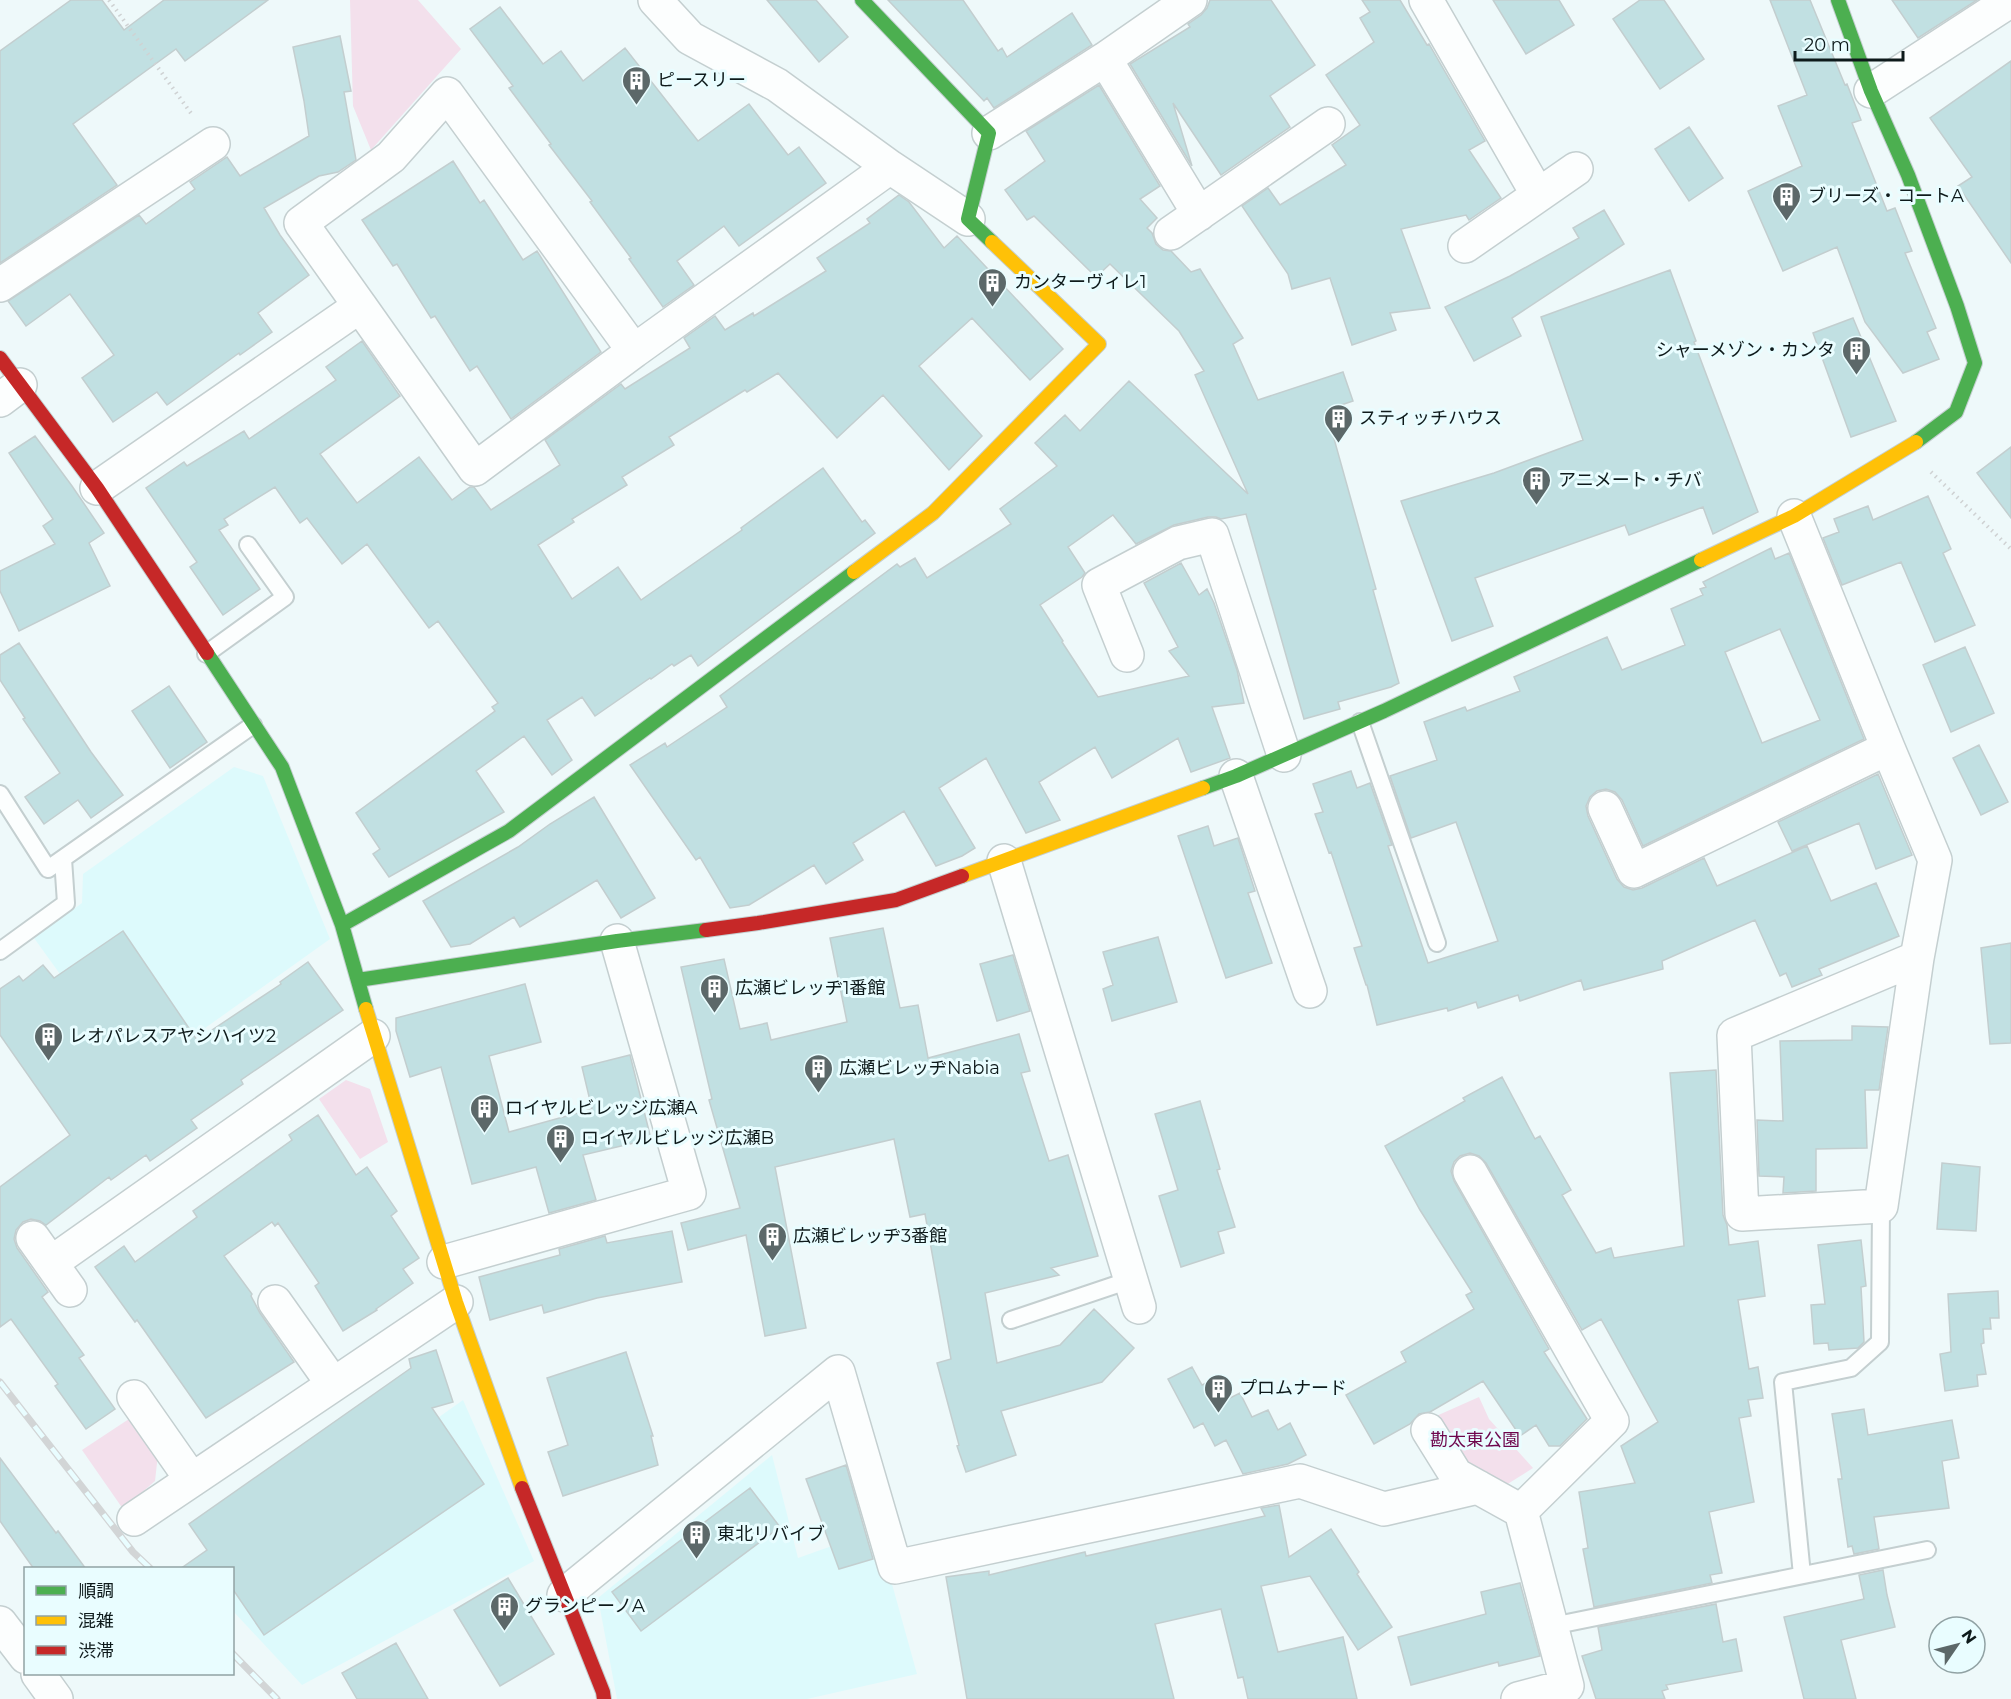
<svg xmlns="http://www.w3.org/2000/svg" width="2011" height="1699" font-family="Montserrat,'Noto Sans JP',sans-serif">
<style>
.built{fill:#ddfafc}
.green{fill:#f3e0ec}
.building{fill:#c1e0e2;stroke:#c3cecf;stroke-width:1.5;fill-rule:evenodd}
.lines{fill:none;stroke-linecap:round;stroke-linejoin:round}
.lane-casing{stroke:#c4cfd0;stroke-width:20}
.street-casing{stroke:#c4cfd0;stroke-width:36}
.fast-casing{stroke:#c4cfd0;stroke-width:16}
.slow-casing{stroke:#c4cfd0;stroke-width:16}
.jam-casing{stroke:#c4cfd0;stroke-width:16}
.path{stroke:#cfd2d3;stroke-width:4;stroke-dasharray:1.5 4.5;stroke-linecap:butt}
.lane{stroke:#fcfefe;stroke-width:16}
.street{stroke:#fcfefe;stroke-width:33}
.fast{stroke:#4caf50;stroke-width:14}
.slow{stroke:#ffc107;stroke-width:14}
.jam{stroke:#c62828;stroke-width:14}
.rail-casing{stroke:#d2d5d6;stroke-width:7}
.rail{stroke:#e9fdff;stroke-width:4.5;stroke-dasharray:14;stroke-linecap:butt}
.labels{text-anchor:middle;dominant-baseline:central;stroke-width:6;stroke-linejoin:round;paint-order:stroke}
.poi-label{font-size:18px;fill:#0e1a1b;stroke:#e9fdff;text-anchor:start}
.park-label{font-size:18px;fill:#6e054c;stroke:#e9fdff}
</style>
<rect width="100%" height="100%" fill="#eef9fa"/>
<path class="built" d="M234 767 263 776 330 939 135 1078 34 938 82 903 83 874Z
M463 1400 534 1561 302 1685 233 1611 232 1568H227Z
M772 1455 798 1558 877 1530 917 1674 807 1699H617L598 1598Z"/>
<path class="green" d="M350 0H418L461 49 371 150 353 106Z
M346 1080 370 1089 388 1142 360 1159 319 1099Z
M1479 1397 1489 1419 1533 1468 1498 1490 1457 1456 1434 1417Z
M132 1417 158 1454 155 1481 123 1509 82 1450Z"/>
<path class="building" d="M71 0H102L124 30 164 0H268L185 61 176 49 73 124 117 185 0 263V51Z
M767 0H816L848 37 819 62Z
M888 0H963L998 51 1002 48 1007 57 1072 13 1092 45 994 108 987 98 984 101Z
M1210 0H1271L1315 65 1270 96 1290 127 1221 175 1173 103 1192 166 1130 64 1190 27 1188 24 1201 15 1207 8Z
M1362 0H1400L1427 45 1429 44 1485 141 1469 150 1501 198 1469 220 1466 215 1401 229 1430 308 1390 313 1396 330 1352 345 1330 278 1292 289 1288 274 1242 206 1268 188 1280 205 1346 165 1332 145 1360 125 1326 75 1374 42 1360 18 1370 12Z
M1493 0H1559L1574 25 1526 54Z
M1640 0H1664L1704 59 1660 89 1613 19Z
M1770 0H1810L1845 85 1847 84 1861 120 1852 123 1887 211 1895 208 1912 251 1905 253 1936 328 1927 332 1939 359 1903 373 1865 322 1837 247 1783 271 1748 191 1802 166 1778 106 1807 95Z
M1892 0H1977L1918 38Z
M500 7 543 64 561 51 583 81 625 48 698 141 749 104 788 155 799 147 826 183 739 246 724 226 677 261 694 285 663 307 629 259 631 258 590 202 592 201 549 145 551 144 509 88 513 86 470 29Z
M340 36 351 91 344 92 356 160 338 172 319 176 264 208 280 235 309 275 258 313 272 332 240 355 239 353 167 405 157 392 113 422 82 378 114 355 70 294 26 326 8 301 139 215 146 224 195 189 190 182 227 157 240 176 309 136 304 101 293 47Z
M2011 61V263L1958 186 1972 177 1930 118Z
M1099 85 1160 186 1140 199 1157 218 1147 228 1152 233 1156 244 1163 250 1171 251 1191 272 1200 269 1243 338 1233 344 1258 400 1343 372 1353 401 1326 410 1376 589 1373 590 1399 683 1391 687 1338 702 1340 709 1304 719 1246 514 1221 519 1216 517H1208L1174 525 1136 544 1113 515 1068 547 1085 573 1082 577 1040 605 1063 641 1062 642 1098 697 1189 676 1169 651 1178 647 1144 583 1181 563 1199 595 1207 589 1214 603 1237 670 1244 703 1212 707 1230 758 1191 772 1178 738 1112 778 1095 747 1039 782 1060 820 1026 833 986 758 939 788 975 848 962 856 936 866 904 811 853 843 863 860 826 884 814 865 749 905 730 908 700 857 696 860 630 765 665 743 667 747 727 707 720 696 897 564 900 567 915 558 927 578 1011 524 1000 509 1057 466 1035 443 1065 415 1080 431 1129 381 1248 494 1195 375 1204 371 1179 331 1110 264 1096 277 1034 216 1027 220 1005 190 1045 161 1026 131Z
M1689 127 1723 178 1689 201 1655 149Z
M453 161 480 203 484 200 523 260 537 251 601 352 511 419 477 366 470 371 435 316 431 318 397 264 393 266 362 220Z
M899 195 909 202 944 248 957 236 1063 349 1030 380 972 318 919 366 982 436 949 470 883 395 837 438 778 373 747 392 745 390 669 437 674 445 622 477 627 485 572 519 574 522 538 545 572 599 618 567 641 600 742 530 741 528 823 468 862 522 865 520 875 533 698 666 691 655 674 666 672 664 651 679 650 678 595 716 582 697 547 720 572 760 552 775 524 736 476 771 504 812 389 877 373 854 380 849 356 813 495 711 492 707 498 703 438 621 429 628 367 544 342 564 307 518 300 523 275 487 224 519 228 525 219 530 260 589 223 615 190 567 197 562 146 488 184 462 187 466 244 431 249 439 336 380 326 367 362 341 400 396 320 454 357 503 419 457 452 500 470 487H474L491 510 560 465 545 440 621 384 625 389 690 348 684 338 715 316 725 330 753 313 754 316 826 271 817 258 870 223 867 219Z
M1604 210 1624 244 1512 318 1521 336 1474 361 1445 307 1510 276 1579 238 1573 228Z
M1670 270 1696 341 1694 342 1758 512 1713 534 1703 507 1629 535 1625 525 1475 578 1493 626 1452 641 1401 501 1494 473 1583 440 1541 317Z
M1853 318 1896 421 1851 437 1813 333Z
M35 436 72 486 104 533 89 543 110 586 19 631 0 591V571L55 544 43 526 53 519 9 453Z
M2011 447V518L1977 473Z
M1928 496 1951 549 1943 553 1975 625 1935 642 1901 562 1842 585 1823 538 1839 532 1834 519 1868 506 1873 520Z
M1771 548 1775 559 1789 553 1864 739 1643 846 1622 800 1615 792 1606 789 1597 791 1590 797 1586 806 1588 816 1617 879 1624 887 1633 890 1642 888 1704 858 1717 886 1807 846 1831 901 1876 883 1899 936 1819 969 1822 975 1792 987 1786 973 1780 976 1755 920 1662 961 1663 969 1584 990 1581 980 1520 1001 1518 995 1478 1008 1476 1002 1448 1011 1447 1008 1377 1025 1367 985H1366L1354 948 1362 946 1331 852 1329 853 1315 814 1323 812 1313 784 1351 771 1357 788 1370 783 1392 845 1388 846 1428 963 1498 941 1456 822 1411 838 1390 776 1437 760 1424 722 1465 707 1467 711 1520 691 1514 677 1607 637 1622 670 1685 645 1671 609 1703 595 1700 589 1706 587 1703 582ZM1780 629 1820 720 1762 743 1725 652Z
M19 643 91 752 123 795 91 818 78 800 44 824 25 797 60 773 23 719 25 718 0 680V655Z
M1965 647 1994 713 1951 732 1923 665Z
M169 686 207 742 170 768 132 711Z
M1979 745 2008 802 1981 815 1953 758Z
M1878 774 1912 855 1876 869 1859 823 1792 851 1778 822Z
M594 797 655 898 621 918 597 880 520 927 514 917 470 944 451 947 423 901 518 847 550 824Z
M1208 826 1214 846 1238 838 1255 891 1248 893 1272 963 1226 978 1178 836Z
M883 928 900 1008 918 1005 928 1058 1019 1034 1030 1071 1021 1073 1049 1161 1068 1155 1098 1256 1051 1268 1059 1275 985 1293 997 1363 1060 1345 1094 1309 1134 1348 1102 1382 1001 1411 1016 1455 966 1472 957 1446 959 1445 937 1363 951 1359 925 1214 910 1217 894 1139 775 1167 806 1328 765 1336 746 1235 688 1250 681 1223 740 1208 709 1100 712 1099 681 967 724 959 740 1029 767 1023 771 1040 847 1022 830 938Z
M123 931 197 1040 281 984 280 982 308 962 343 1010 241 1080 243 1084 191 1120 197 1128 150 1161 146 1155 111 1180 109 1177 46 1225 40 1221 31 1219 23 1222 16 1230 14 1239 17 1248 48 1292 42 1297 84 1355 79 1358 115 1409 86 1429 55 1386 58 1384 11 1319 0 1327V1187L70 1135 0 1035V989L19 976 23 981 43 965 54 978Z
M1158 937 1177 1002 1112 1021 1103 989 1113 985 1103 952Z
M2011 943V1043L1990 1044 1981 948Z
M1013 955 1030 1011 997 1021 980 964Z
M525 984 541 1042 489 1056 509 1132 592 1109 582 1067 630 1055 651 1139 583 1155 596 1200 549 1213 536 1167 472 1184 441 1067 410 1077 396 1031V1018Z
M1852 1026 1888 1027 1879 1090H1865L1867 1148 1816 1149V1191L1783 1193 1784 1177 1759 1176 1757 1120 1783 1121 1780 1041 1852 1040Z
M1716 1070 1723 1215 1727 1225 1729 1245 1758 1241 1765 1296 1738 1300 1749 1369 1758 1367 1763 1398 1748 1400 1751 1416 1739 1418 1754 1502 1709 1512 1722 1573 1710 1575 1712 1583 1594 1607 1583 1549 1588 1548 1579 1492 1635 1483 1621 1446 1658 1422 1601 1319 1582 1330 1486 1163 1479 1156 1470 1153 1460 1156 1454 1162 1451 1171 1454 1181 1549 1349 1544 1352 1587 1419 1560 1446H1549L1536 1425 1520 1436 1483 1381 1430 1412 1419 1414 1410 1424 1374 1444 1346 1395 1406 1362 1401 1352 1474 1309 1466 1295 1472 1292 1420 1210 1385 1146 1465 1101 1463 1098 1502 1077 1535 1139 1540 1136 1571 1190 1562 1195 1596 1253 1611 1248 1614 1258 1684 1246 1670 1073Z
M1200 1101 1220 1169 1217 1170 1235 1227 1218 1232 1224 1253 1181 1267 1159 1196 1178 1190 1155 1114Z
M318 1115 356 1175 367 1167 397 1211 391 1216 419 1258 403 1269 413 1283 376 1309 377 1310 343 1331 315 1286 319 1283 278 1223 275 1226 272 1222 224 1256 252 1294 251 1296 260 1313 294 1362 206 1418 137 1320 135 1322 95 1267 124 1246 135 1262 197 1217 193 1211 292 1140 289 1135Z
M1942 1163 1980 1167 1976 1231 1937 1229Z
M672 1231 682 1282 597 1298 544 1313 542 1305 490 1320 479 1277 560 1255 559 1249 605 1236 607 1243Z
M1861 1240 1866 1286 1861 1287 1864 1342 1858 1348 1829 1350 1828 1343 1814 1344 1811 1305 1825 1304 1818 1245Z
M1998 1291 1999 1318H1990L1991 1329H1983L1984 1343 1981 1344 1986 1374 1977 1375 1978 1386 1945 1391 1940 1354 1951 1352 1948 1294Z
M436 1350 453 1402 432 1408 484 1484 264 1635 232 1588V1569H180L207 1550 189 1524 411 1368 409 1359Z
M626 1352 653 1436H651L658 1465 563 1496 548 1452 568 1445 547 1378Z
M1192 1367 1202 1385 1215 1379 1226 1400 1240 1393 1252 1417 1268 1410 1278 1430 1290 1423 1306 1455 1288 1464 1243 1474 1226 1440 1215 1446 1203 1423 1194 1428 1168 1379Z
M1864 1409 1868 1435 1952 1420 1959 1458 1942 1461 1949 1508 1874 1517 1879 1549 1854 1554 1852 1546 1848 1547 1838 1479H1842L1832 1414Z
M0 1458 56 1533 58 1531 86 1569H34L0 1521Z
M846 1465 873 1559 839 1569 806 1479Z
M750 1488 780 1527 641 1631 612 1592Z
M1279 1505 1289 1557 1331 1529 1359 1572 1357 1574 1392 1627 1358 1650 1310 1576 1261 1586 1278 1652 1343 1637 1357 1699H1248L1243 1677 1238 1678 1221 1609 1155 1624 1174 1699H967L946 1577 989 1571V1575L1085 1552 1086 1556 1265 1516 1261 1508Z
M1883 1570 1887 1595 1895 1627 1841 1640 1856 1699H1804L1784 1617 1864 1599 1859 1575Z
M508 1578 554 1654 500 1686 454 1610Z
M1520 1583 1540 1656 1499 1666 1498 1662 1411 1685 1398 1637 1486 1614 1481 1592Z
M1716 1604 1723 1642 1736 1639 1742 1671 1666 1685 1668 1689 1662 1691 1665 1699H1596L1582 1656 1602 1650 1598 1627Z
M396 1643 428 1699H357L342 1673Z"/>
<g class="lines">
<defs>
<path id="lane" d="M206 654 285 597 248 545
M1360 722 1437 943
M0 794 48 869 253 725
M0 951 66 903 63 859
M1011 1320 1130 1280
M1802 1575 1783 1382 1851 1368 1880 1342 1881 1206
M1552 1626 1927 1550"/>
<path id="street" d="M655 0 690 38 777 85 890 167
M1426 0 1538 195
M1105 59 1199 214
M1871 91 2011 0
M989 133 1105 59 1190 0
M1171 233 1328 124
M1465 246 1576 169
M0 285 213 144
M634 351 890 167 968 219
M0 400 20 385
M97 488 360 306 301 223 391 157 447 94 634 351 475 469 360 306
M1794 516 1888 748 1935 860 1917 958 1734 1035 1742 1214 1881 1206 1917 958
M1127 655 1099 585 1178 543 1212 535 1284 755
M1236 776 1310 991
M1605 808 1634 871 1888 748
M1004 861 1139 1307
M1470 1172 1612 1421 1521 1511 1567 1686 1518 1699
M33 1238 70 1290
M444 1262 689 1193 617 941
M51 1263 373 1036
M275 1302 333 1384
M134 1397 192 1480
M1428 1430 1456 1475 1521 1511
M134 1519 456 1302
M564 1595 838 1372 895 1567 1300 1481 1384 1509 1478 1487
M0 1623 26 1657
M38 1674 56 1699"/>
<path id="fast" d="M862 0 989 133 968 219 992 242
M1838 0 1871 91 1908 175 1957 306 1975 363 1956 412 1916 442
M207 653 282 767 342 925 366 1009
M1203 788 1236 776 1384 711 1701 560
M342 925 509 831 854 572
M358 980 617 941 706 930"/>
<path id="slow" d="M1701 560 1794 516 1916 442
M854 572 933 513 1099 344 992 242
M962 876 1203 788
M366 1009 456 1302 522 1488"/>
<path id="jam" d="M0 358 97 488 207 653
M706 930 758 923 896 900 962 876
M522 1488 603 1692 604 1699"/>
</defs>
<use href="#lane" class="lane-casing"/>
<use href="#street" class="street-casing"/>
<use href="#fast" class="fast-casing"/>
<use href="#slow" class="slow-casing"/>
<use href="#jam" class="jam-casing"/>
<path class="path" d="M109 0 193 116
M1931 472 2011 549"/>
<use href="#lane" class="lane"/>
<use href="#street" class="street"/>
<use href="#fast" class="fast"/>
<use href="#slow" class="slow"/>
<use href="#jam" class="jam"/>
<defs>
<path id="rail" d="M0 1382 133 1552 150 1568
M232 1653 277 1699"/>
</defs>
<use href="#rail" class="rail-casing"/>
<use href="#rail" class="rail"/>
</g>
<defs>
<symbol id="building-pin" viewBox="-11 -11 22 30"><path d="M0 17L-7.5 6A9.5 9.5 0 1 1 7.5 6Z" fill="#5c6869" stroke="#e9fdff"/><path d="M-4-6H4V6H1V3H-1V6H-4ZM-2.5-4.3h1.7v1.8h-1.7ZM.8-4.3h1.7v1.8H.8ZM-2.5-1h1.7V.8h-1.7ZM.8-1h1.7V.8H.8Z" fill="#fff"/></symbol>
</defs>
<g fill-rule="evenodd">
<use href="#building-pin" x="620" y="64" width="33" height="45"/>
<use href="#building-pin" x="1770" y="180" width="33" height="45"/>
<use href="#building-pin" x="976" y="266" width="33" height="45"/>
<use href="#building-pin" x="1840" y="334" width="33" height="45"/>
<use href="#building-pin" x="1322" y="402" width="33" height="45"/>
<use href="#building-pin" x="1520" y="464" width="33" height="45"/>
<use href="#building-pin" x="698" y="972" width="33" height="45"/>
<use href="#building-pin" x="32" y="1020" width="33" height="45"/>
<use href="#building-pin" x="802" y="1052" width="33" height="45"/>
<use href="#building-pin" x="468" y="1092" width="33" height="45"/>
<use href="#building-pin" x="544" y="1122" width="33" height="45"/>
<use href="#building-pin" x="756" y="1220" width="33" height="45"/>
<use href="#building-pin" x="1202" y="1372" width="33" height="45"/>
<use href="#building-pin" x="680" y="1518" width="33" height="45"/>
<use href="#building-pin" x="488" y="1590" width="33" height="45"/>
</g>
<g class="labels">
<g class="poi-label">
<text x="657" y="80">ピースリー</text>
<text x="1808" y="196">ブリーズ・コートA</text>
<text x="1014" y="282">カンターヴィレ1</text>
<text x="1835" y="350" text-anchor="end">シャーメゾン・カンタ</text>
<text x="1359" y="418">スティッチハウス</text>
<text x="1558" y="480">アニメート・チバ</text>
<text x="735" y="988">広瀬ビレッヂ1番館</text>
<text x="69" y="1036">レオパレスアヤシハイツ2</text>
<text x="839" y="1068">広瀬ビレッヂNabia</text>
<text x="505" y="1108">ロイヤルビレッジ広瀬A</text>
<text x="581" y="1138">ロイヤルビレッジ広瀬B</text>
<text x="793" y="1236">広瀬ビレッヂ3番館</text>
<text x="1239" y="1388">プロムナード</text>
<text x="717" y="1534">東北リバイブ</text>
<text x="525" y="1606">グランピーノA</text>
</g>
<g class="park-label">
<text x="1475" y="1440">勘太東公園</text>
</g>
</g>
<rect x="24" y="1567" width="210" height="108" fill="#e9fdff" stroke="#91a2a4" stroke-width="1.5"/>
<rect x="36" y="1586" width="30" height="9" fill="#4caf50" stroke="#91a2a4" stroke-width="1.5"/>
<text x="78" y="1597" font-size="18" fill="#0e1a1b">順調</text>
<rect x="36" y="1616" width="30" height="9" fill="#ffc107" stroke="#91a2a4" stroke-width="1.5"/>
<text x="78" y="1627" font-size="18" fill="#0e1a1b">混雑</text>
<rect x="36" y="1646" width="30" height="9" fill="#c62828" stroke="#91a2a4" stroke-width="1.5"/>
<text x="78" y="1657" font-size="18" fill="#0e1a1b">渋滞</text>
<g transform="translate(1957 1645) rotate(55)"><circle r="28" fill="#e9fdff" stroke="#91a2a4" stroke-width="1.5"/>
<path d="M0-4.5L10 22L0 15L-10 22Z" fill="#5c6869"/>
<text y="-9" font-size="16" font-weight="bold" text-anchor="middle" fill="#0e1a1b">N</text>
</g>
<path d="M1795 51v9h108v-9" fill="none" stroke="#0e1a1b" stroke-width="3"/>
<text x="1804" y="51" font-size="18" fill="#0e1a1b" stroke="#e9fdff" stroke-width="4.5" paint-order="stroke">20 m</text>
</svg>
